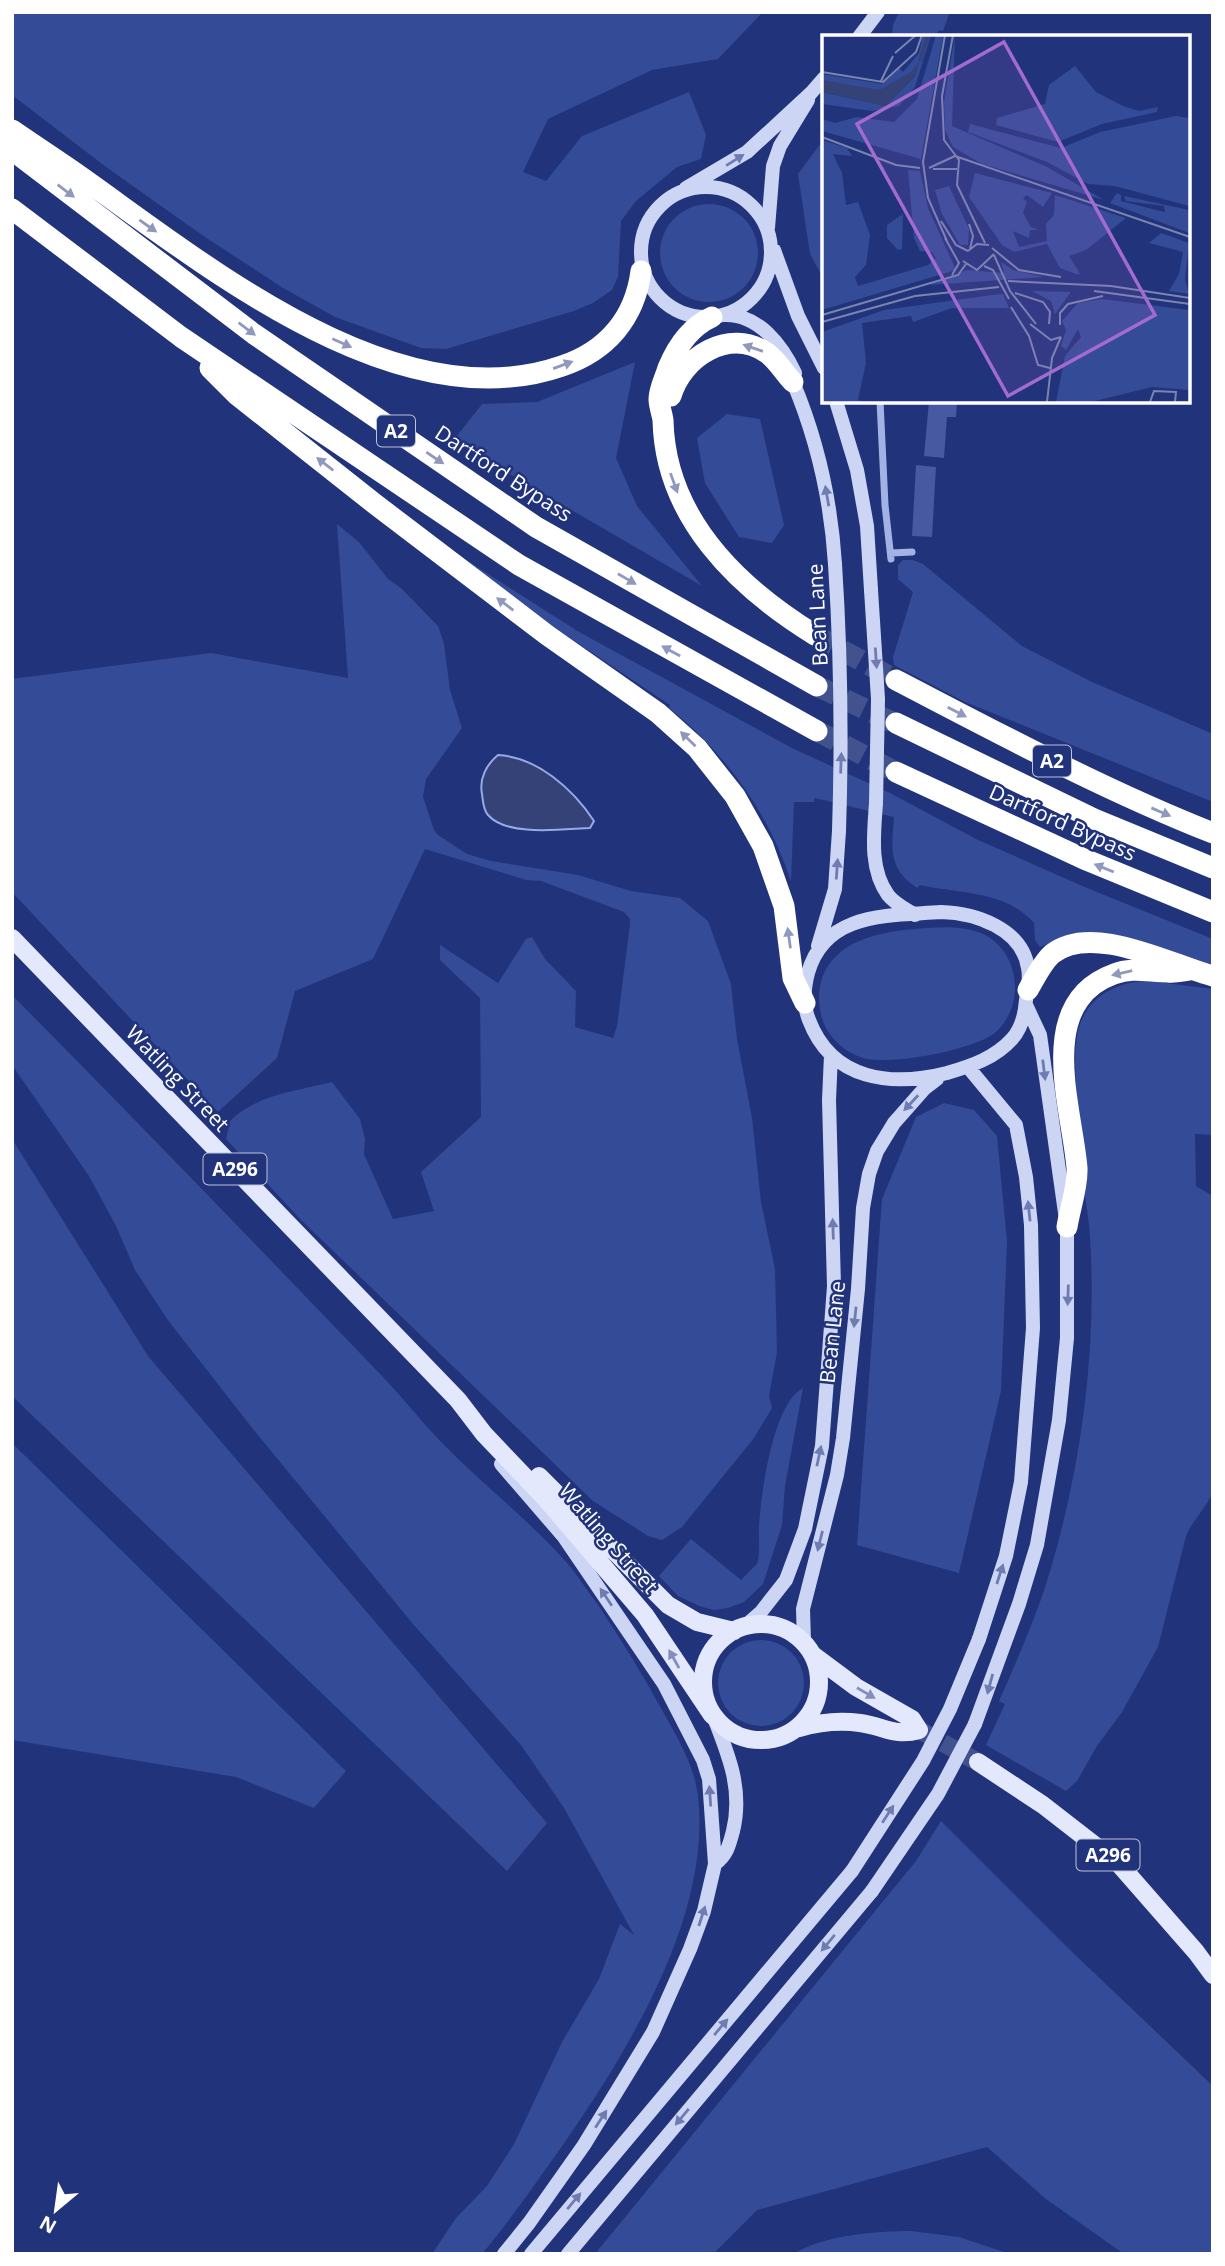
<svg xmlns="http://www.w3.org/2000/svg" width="1225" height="2266" font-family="'Open Sans',sans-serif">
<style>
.green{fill:#344b98}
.water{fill:#344277;stroke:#97a9e6;stroke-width:2}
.building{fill:#4659a1}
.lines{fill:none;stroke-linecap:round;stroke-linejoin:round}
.primary-tunnel{stroke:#42528e;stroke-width:18;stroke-dasharray:18 9;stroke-linecap:butt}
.highway-tunnel{stroke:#42528e;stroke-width:21;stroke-dasharray:21 10;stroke-linecap:butt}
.street{stroke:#a3b2e5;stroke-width:7}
.secondary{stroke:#cdd5f5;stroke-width:14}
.primary{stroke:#e4e8fd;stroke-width:18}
.highway{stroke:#fff;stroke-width:21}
.secondary-bridge{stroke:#cdd5f5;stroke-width:14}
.oneway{fill:#6e7cb1}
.oneway2{fill:#9099bc}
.oneway3{fill:#828ebc}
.labels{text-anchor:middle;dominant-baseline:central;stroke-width:5;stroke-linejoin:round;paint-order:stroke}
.shield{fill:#21337a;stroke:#bcc2d7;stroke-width:2}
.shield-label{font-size:19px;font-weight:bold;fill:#fff}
.street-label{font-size:21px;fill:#fff;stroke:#21337a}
.inset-river{fill:none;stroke:#344277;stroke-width:3.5}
.inset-road{fill:none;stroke:#7a85af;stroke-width:2}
.view{fill:#a36bd2;fill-opacity:0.15;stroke:#a36bd2;stroke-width:3.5}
.inset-edge{fill:none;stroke:#fff;stroke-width:3.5}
</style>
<rect width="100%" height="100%" fill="#21337a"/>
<path class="green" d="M12 12H763L718 59 652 70 548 119 523 172 546 181 582 136 689 92 706 135 701 159 677 167 636 201 621 221 618 277 612 290 593 303 574 311 446 349 421 348 335 317 283 288 202 235 106 167 12 95Z
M899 12H950L943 31 939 30 936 37H892L893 25Z
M824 139V280L810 254 798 174Z
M660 253a49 49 0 1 1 98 0a49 49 0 1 1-98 0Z
M635 362 616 458 637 506 702 586 453 441 482 404 537 402Z
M727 414 760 419 784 525 772 543 739 537 705 483 697 438Z
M337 524 359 542 388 579 401 588 438 626 444 644 450 690 462 728 426 779 423 797 434 830 438 835 467 854 491 861 578 875 631 891 680 898 708 921 731 984 737 1039 752 1118 761 1202 775 1269 777 1352 769 1396 772 1408 754 1438 682 1527 662 1540 648 1536 593 1501 301 1220 226 1139 230 1121C257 1094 297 1091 332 1082L360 1119 365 1139 364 1154 393 1219 434 1211 421 1172 481 1117 480 998 440 960V945L498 983 526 939 532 937 545 959 576 991 575 1027 613 1038 617 1026 630 924V919L624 912 541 881 526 880 425 849 373 959 295 991 277 1058 218 1112 12 892V679L211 653 348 678Z
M449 549 579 632 792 748 890 793 976 839 1087 888 1213 939V966L1068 935 1040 947 1035 940 1034 923C1005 890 959 894 920 885L917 888C887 868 892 848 894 817L815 798 814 802H794L791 881C768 812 726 754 669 708L670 705 530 611Z
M903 560H913L923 564 1022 646 1092 682 1213 734V802L965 702 894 665 893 657 913 592 898 579V565Z
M949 927C960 928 971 929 981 933 1020 950 1026 1004 996 1032 976 1050 889 1066 863 1058 847 1053 834 1042 826 1028 819 1014 817 997 821 982 836 930 905 929 949 927Z
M1149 981 1213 989V1135L1195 1134 1196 1186 1213 1196V1491C1207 1508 1193 1519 1186 1536L1158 1647 1122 1712 1097 1746 1077 1781 1066 1791 986 1745 1005 1704 999 1701C1018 1658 1038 1613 1051 1568 1082 1462 1097 1348 1090 1237 1089 1218 1085 1199 1083 1179 1079 1148 1077 1116 1076 1084 1075 1067 1074 1049 1078 1031 1086 997 1117 981 1149 981Z
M12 995C137 1121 260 1249 383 1377 403 1398 421 1421 441 1442 482 1484 528 1519 567 1563 579 1577 589 1593 600 1608 622 1641 643 1675 662 1710 677 1737 695 1766 698 1797 712 1920 621 2063 553 2159 530 2191 508 2223 482 2254H432L456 2218 487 2186 514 2144 562 2042 599 1979 620 1924 634 1935 564 1808 521 1745 413 1624 253 1429 167 1319 135 1270 116 1226 89 1176 12 1065Z
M944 1103 974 1110 997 1136 1007 1241 1001 1391 959 1573 857 1545 882 1199 916 1117Z
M12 1139 148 1356 547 1823 507 1871 12 1396Z
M803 1388 785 1486 782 1525 763 1584 744 1602 728 1608 714 1610 699 1606 678 1596 659 1576 691 1539 741 1580 757 1564C761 1552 758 1538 759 1526 761 1493 773 1403 803 1388Z
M12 1443 346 1771 314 1808 236 1777 12 1740Z
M718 1683a43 43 0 1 1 86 0a43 43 0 1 1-86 0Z
M941 1821 1068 1948 1213 2086V2254H1124L1046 2199 987 2147 757 2210 713 2254H595L898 1883 916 1861Z
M911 2231 959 2237 1010 2254H794C823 2235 877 2231 911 2231Z"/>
<path class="water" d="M498 755C537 757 573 789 594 821L590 828C563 829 507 837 488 815 483 809 483 801 482 794 479 779 486 765 498 755Z"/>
<path class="building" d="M929 401H957L956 417H947L944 458 924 456Z
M916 465 936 467 932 537 912 536Z"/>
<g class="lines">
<path class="primary-tunnel" d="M919 1730 978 1762"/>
<path class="highway-tunnel" d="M815 635 896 680
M817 686 894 723
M817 731 896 772"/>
<path class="street" d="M880 401 885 505 891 559
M891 553 912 552"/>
<path class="secondary" d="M859 37 878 12
M641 252a65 65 0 1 1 130 0a65 65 0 1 1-130 0Z
M686 188 747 152 811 93 824 78
M768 228 773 166 780 146 808 100
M774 250 798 316 824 368
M726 315C759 315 782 345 795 373L793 382C817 439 831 501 835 564
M836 401 857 470 867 526 871 590
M876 803C874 833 869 869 888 895 895 904 906 909 915 915
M941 912C975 913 1022 928 1028 968 1030 978 1028 990 1026 1000 1025 1014 1022 1028 1012 1039 995 1058 971 1066 947 1073 892 1087 832 1081 809 1020 803 1005 804 988 808 973 825 911 890 916 941 912Z
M818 946 835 889 839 831
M968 1067 1016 1125 1026 1177 1031 1225 1033 1328 1021 1482 1006 1556 979 1639
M501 1464 564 1537 664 1684 703 1760 709 1779 715 1864 704 1911 690 1949 653 2032 584 2145 529 2223 504 2254
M745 1626 761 1612 786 1580 805 1529 822 1446 834 1286 829 1100 831 1055
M804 1642 803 1609 837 1475 843 1438 858 1289 863 1208 869 1174 877 1151 894 1123 924 1089 937 1079
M714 1718C729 1756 743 1790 733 1831 729 1846 727 1855 715 1864
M975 1724 1019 1604 1037 1545 1059 1420 1067 1338V1227L1040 1035 1026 1005
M531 2254 852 1871
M568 2254 872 1891"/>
<path class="primary" d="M12 938 458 1400 484 1434 545 1498 645 1615 712 1715
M539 1476 668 1605 697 1622 734 1631
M703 1682a58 58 0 1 1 116 0a58 58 0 1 1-116 0Z
M799 1728C820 1722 838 1720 860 1723 884 1726 895 1737 919 1730L912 1719 856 1687 813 1655
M978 1762 1043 1805 1119 1864 1196 1952 1213 1975"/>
<path class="highway" d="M12 130C38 148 65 165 91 184 213 271 401 422 562 366 607 351 635 318 641 271
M12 150 254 334 536 527 817 686
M12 209 181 337 519 565 817 731
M712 317C690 327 677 346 668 368 665 378 659 389 659 399 659 406 662 413 663 420 665 517 737 587 815 635
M210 368 237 395 375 504 547 635 658 713 697 748 735 796 763 846 784 906 793 978 805 1003
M671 396C682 357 729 327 767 353 778 361 784 373 793 382
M896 680C1000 734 1104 790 1213 833
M896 723 1094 819 1213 868
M896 772 1084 859 1213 912
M1028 990C1035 978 1042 963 1052 954 1092 922 1171 965 1213 976
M1067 1227C1070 1208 1078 1186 1077 1168 1072 1107 1034 1003 1114 974 1132 967 1149 972 1168 972 1175 973 1182 971 1189 970"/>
<path class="secondary-bridge" d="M835 564C841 655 842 740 839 831
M871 590 878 699 876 803
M852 1871 923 1761 950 1709 979 1639
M872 1891 938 1794 975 1724"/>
</g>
<defs><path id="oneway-solid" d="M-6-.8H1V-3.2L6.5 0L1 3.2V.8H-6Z" transform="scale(1.75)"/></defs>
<g class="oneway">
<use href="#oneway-solid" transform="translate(735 160) rotate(-32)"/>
<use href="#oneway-solid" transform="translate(827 496) rotate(-100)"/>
<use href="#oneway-solid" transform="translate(876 658) rotate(86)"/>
<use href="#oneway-solid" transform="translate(841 763) rotate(-88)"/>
<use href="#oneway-solid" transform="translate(837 869) rotate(-86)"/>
<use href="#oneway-solid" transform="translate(1044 1070) rotate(83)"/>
<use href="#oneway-solid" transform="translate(911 1103) rotate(133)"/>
<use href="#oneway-solid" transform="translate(1029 1211) rotate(-96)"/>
<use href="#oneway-solid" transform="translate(833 1229) rotate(-92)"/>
<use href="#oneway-solid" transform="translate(1068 1295) rotate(92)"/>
<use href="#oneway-solid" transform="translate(855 1317) rotate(96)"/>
<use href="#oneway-solid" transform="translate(819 1456) rotate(-78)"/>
<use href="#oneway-solid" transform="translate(820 1541) rotate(104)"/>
<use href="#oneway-solid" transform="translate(1000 1574) rotate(-72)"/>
<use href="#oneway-solid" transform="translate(606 1597) rotate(-124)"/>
<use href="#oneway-solid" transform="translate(990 1684) rotate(105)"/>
<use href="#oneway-solid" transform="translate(710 1796) rotate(-94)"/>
<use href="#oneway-solid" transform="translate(888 1814) rotate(-57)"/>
<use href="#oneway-solid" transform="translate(702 1916) rotate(-72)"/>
<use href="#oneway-solid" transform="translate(828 1943) rotate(130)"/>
<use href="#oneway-solid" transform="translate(721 2027) rotate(-50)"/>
<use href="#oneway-solid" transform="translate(682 2117) rotate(130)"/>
<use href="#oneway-solid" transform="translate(601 2119) rotate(-57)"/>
<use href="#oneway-solid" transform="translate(574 2201) rotate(-50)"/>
</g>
<g class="oneway2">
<use href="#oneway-solid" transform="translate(66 191) rotate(37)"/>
<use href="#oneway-solid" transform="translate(148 226) rotate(35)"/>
<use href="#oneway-solid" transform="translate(247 329) rotate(37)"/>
<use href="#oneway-solid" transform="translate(342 343) rotate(24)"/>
<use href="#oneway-solid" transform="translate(753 348) rotate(-161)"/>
<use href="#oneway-solid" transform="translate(563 365) rotate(-20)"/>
<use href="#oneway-solid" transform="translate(435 458) rotate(34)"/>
<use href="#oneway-solid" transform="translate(325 464) rotate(-142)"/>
<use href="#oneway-solid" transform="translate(674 483) rotate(70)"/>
<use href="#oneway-solid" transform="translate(627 579) rotate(30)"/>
<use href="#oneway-solid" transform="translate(505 604) rotate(-143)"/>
<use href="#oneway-solid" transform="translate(671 651) rotate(-151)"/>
<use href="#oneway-solid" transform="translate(957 712) rotate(27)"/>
<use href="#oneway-solid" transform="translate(688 739) rotate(-136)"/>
<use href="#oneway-solid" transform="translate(1161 812) rotate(23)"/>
<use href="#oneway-solid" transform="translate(1104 868) rotate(-158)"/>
<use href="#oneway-solid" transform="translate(789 938) rotate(-98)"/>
<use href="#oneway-solid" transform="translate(1122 973) rotate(167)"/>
</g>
<g class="oneway3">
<use href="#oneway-solid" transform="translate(674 1659) rotate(-119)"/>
<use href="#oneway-solid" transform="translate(866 1693) rotate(30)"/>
</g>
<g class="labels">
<g class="shield">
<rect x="377" y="415.5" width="38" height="31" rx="5"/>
<rect x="1033" y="745.5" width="38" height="31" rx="5"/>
<rect x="203.5" y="1153.5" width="63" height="31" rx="5"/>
<rect x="1076.5" y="1839.5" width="63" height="31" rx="5"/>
</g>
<g class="shield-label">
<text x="396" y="431">A2</text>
<text x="1052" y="761">A2</text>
<text x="235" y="1169">A296</text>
<text x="1108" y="1855">A296</text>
</g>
<g class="street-label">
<text transform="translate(504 473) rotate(33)">Dartford Bypass</text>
<text transform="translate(817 615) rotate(-93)">Bean Lane</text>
<text transform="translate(1063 822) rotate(24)">Dartford Bypass</text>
<text transform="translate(178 1078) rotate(46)">Watling Street</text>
<text transform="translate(832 1332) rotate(-84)">Bean Lane</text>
<text transform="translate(609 1538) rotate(49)">Watling Street</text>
</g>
</g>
<g transform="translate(822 35)">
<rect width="368" height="368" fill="#21337a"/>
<path d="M101 0H109L93 52 77 71 50 76 0 69V57L64 71 93 41 97 27 89 38 58 55 17 51 0 45V39L60 49 77 33 81 37 97 18ZM114 0 121 1 99 124 0 96V84L13 88 35 82 72 87 95 64ZM133 0 130 91 225 132 282 165 160 129 131 112 123 95 122 67ZM253 31 274 57 301 71 317 76 336 72 335 77 280 89 236 107 174 90 175 83 223 69 227 50ZM354 81 367 83V171L293 151 266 149 225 127 146 97 148 89 239 113 278 97ZM0 105 25 113 30 121 11 119 20 138 24 170 36 167 48 200 44 230 33 242 36 251 106 230 114 223 110 217 98 216 92 203 86 135 98 136 106 173 134 235 0 275ZM153 138 230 158 221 172 205 160 201 163 205 167 201 178 209 192 217 195H208L207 203 191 196 197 212 225 206 224 189 232 180 233 160 304 183 264 215 247 221 258 239H254L238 233 225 209 192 217 180 210 147 162ZM127 151 147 194 146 210H138L120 179 113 155ZM295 158 299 160V166L338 176 343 177 342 171 304 166 302 161 367 175V198L288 168ZM81 179 80 214 76 215 65 203V190ZM339 198 367 208 363 245 367 259 347 256 357 239 361 217 327 208ZM179 227 191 235 222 242 107 250 145 235 182 238ZM210 256 249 257 233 279 229 266ZM170 260 181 259 187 273H130L91 287 89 281 40 288 44 328 36 365 42 367H0V297L62 275ZM280 264 367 275V355L330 352 269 367H234L243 321 259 302 256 294 244 315 239 311 244 295 240 286 256 268Z" fill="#344b98"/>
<path d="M98 26 93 41 64 71 0 57V45L58 55 89 37Z" fill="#344277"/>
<path class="inset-river" d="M98 26 106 0"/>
<path class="inset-road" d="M123 0 101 127 106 163 125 206M131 0 120 61 122 105 137 125 135 150 163 208M73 18 94 0M0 37 61 47 94 17 100 0M59 46 71 21M0 102 74 130 98 133M133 121 368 202M107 133 133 121M111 134H135M119 186 134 210 146 216M147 189 151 201 148 214M123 203 137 228 130 240M170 213 197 235 239 242M146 216 155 209 167 210M172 220 188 256 214 289M141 226 155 235 172 219M162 231 171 235 187 264M186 246 289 251 368 263M272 256 368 269M193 258 221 267 228 277 227 289M189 272 207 301 216 330 228 333M0 280 136 240 144 229M0 287 93 261 177 252M208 289 229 305 239 302M238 290V278L246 269 281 261M225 367 230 323 239 302M328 367 332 356 354 357 353 367"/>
<path class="view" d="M182 7 333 280 186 361 35 89Z"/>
<rect width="368" height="368" class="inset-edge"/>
</g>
<rect width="1225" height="2266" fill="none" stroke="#ffffff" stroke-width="28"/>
<g transform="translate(56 2210) rotate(209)" stroke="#21337a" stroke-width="5" paint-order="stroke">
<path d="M0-5L12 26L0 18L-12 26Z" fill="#ffffff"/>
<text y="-10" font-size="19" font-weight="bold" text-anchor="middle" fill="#ffffff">N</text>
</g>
</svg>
